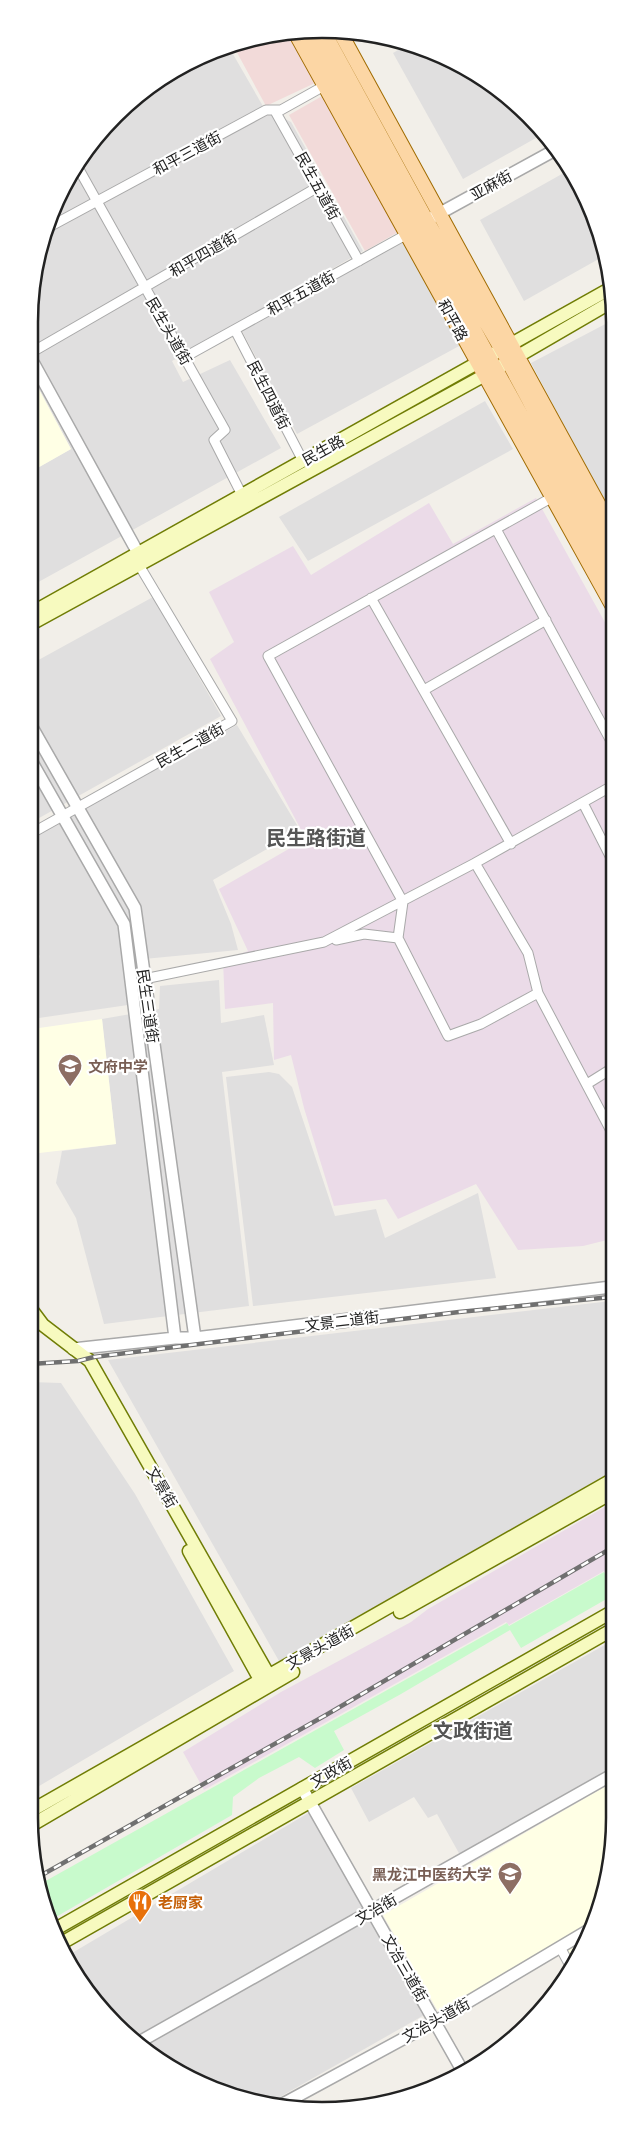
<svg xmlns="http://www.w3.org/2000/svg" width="644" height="2140" font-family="Quicksand,'Noto Sans SC',sans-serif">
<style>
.residential{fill:#e0dfdf}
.commercial{fill:#f2dad9}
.industrial{fill:#ebdbe8}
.education{fill:#ffffe5}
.park{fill:#c8facc}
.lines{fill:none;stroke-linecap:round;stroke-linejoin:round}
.minor-casing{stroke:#a9a9a9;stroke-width:11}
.tertiary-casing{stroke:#a9a9a9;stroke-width:14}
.secondary-casing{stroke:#707d05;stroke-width:15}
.primary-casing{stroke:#a06b00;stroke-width:16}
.minor{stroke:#fff;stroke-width:9}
.tertiary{stroke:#fff;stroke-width:11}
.secondary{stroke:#f7fabf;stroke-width:12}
.primary{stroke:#fcd6a4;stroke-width:14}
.rail-casing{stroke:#707070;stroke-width:4.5}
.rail{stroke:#fff;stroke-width:2.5;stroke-dasharray:8;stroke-linecap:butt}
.labels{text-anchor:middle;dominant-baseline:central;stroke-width:4.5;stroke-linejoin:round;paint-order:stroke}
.street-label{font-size:15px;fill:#222;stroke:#fff}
.education-label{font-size:15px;font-weight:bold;fill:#785e54;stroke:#fff;text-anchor:start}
.food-label{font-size:15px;font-weight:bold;fill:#c56008;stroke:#fff;text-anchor:start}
.district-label{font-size:20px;font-weight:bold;fill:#555;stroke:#fff}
.rim{fill:none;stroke:#222;stroke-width:2.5}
</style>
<rect width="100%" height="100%" fill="#f2efe9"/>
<path class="residential" d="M407 45 468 68 530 115 543 134 463 179 393 53Z
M230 49 264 108 291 122 363 251 172 361 183 382 230 360 281 448 33 585 34 470 71 449 34 380V265L78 159 159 78Z
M569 170 585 193 604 256 524 301 480 220Z
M403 241 461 345 297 434 242 331Z
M613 320 612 516 531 363Z
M485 401 513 449 308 561 279 517Z
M153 597 221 716 32 822 33 663Z
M237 725 300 830 213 880 231 924 238 950 123 961 128 1005 32 1019V983L40 956 32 947V837Z
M219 980 221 1023 264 1015 274 1065 222 1072 249 1306 104 1324 76 1218 56 1183 62 1151 116 1144 102 1019 159 1009 160 986Z
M269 1072 279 1074 292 1087 335 1216 376 1209 385 1238 478 1193 496 1278 253 1306 226 1077Z
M611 1301 610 1474 279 1661 108 1360Z
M30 1382 61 1383 135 1494 234 1671 29 1792Z
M610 1642V1771L460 1855 437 1814 428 1818 414 1797 369 1822 351 1788Z
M310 1812 426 2014 271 2102 193 2081 102 2012 67 1956Z"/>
<path class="commercial" d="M265 34H290L315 83 266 106 234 47Z
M324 95 400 231 365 251 289 115Z"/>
<path class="industrial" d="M536 498 612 635 611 1239 583 1246 518 1250 476 1184 398 1219 386 1199 334 1206 304 1108 291 1055 274 1060 273 1003 225 1009 223 960 248 951 219 889 306 839 210 659 234 642 209 592 293 546 311 575 429 503 453 544Z
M610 1504V1582L604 1571 509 1625 506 1622 204 1790 183 1752 281 1692 411 1622 428 1609Z"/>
<path class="education" d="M34 380 71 449 34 470Z
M102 1019 116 1144 31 1154 32 1029Z
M610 1784V1875L576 1965 562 1942 439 2013 383 1915Z"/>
<path class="park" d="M604 1572 610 1583V1597L521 1648 510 1630 401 1694 334 1731 344 1750 315 1768 299 1757 259 1778 233 1797 232 1815 49 1921 42 1883 507 1623 509 1626Z"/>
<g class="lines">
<defs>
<path id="minor" d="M275 111 359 261
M76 164 225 430 214 440 242 495
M51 226 266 110H281L324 86
M235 330 303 461
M34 351 318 187
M185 357 411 232
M496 529 612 743
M371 598 511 844
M424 690 546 620
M583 803 612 860
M32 833 232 721 136 560
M475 863 528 953 538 993 481 1024 448 1036 398 938 403 902 268 656 551 498
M336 940 364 934 398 938
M144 979 324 942 475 863 612 786
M538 993 611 1131
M587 1084 611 1069
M561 1949 572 1969"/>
<path id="tertiary" d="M433 217 555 150
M34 364 138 553
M33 729 135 908 195 1338
M33 764 124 924 175 1338
M73 1349 175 1338H195L611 1287
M302 1788 462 2070
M141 2041 610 1776
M281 2105 436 2021 589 1930"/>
<path id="secondary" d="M33 612 613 287
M33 623 496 369 613 301
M31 1309 43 1325 90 1361 272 1681
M189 1551 263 1685
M400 1612 610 1494
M29 1812 610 1481
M30 1826 293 1672
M52 1931 610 1613
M60 1944 610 1631"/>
<path id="primary" d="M296 34 612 605
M311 34 612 580
M325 34 427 221 502 350 612 554
M341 34 612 529"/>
</defs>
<use href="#minor" class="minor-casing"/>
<use href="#tertiary" class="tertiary-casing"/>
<use href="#secondary" class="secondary-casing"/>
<use href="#primary" class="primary-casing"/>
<use href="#minor" class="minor"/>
<use href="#tertiary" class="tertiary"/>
<use href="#secondary" class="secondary"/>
<use href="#primary" class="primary"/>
<defs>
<path id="rail" d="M30 1364 78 1361 94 1357 459 1312 611 1297
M40 1876 326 1715 610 1549"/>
</defs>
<use href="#rail" class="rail-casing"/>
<use href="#rail" class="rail"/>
</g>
<defs>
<symbol id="school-pin" viewBox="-11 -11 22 30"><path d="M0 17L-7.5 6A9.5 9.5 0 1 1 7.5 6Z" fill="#8d6e63" stroke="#fff"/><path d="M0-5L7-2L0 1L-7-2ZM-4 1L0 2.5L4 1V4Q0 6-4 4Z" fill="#fff"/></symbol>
<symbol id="university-pin" viewBox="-11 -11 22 30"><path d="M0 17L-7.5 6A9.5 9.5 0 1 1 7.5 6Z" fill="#8d6e63" stroke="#fff"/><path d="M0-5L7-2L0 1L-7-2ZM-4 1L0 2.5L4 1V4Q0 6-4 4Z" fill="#fff"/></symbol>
<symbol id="restaurant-pin" viewBox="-11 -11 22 30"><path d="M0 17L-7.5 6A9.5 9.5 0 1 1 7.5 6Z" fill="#e8710a" stroke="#fff"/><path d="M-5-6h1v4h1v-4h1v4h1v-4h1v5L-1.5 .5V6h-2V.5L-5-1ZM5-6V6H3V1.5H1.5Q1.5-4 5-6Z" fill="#fff"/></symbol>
</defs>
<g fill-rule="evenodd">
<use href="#school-pin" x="56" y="1052" width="28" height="38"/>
<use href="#university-pin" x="496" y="1860" width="28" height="38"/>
<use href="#restaurant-pin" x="126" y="1888" width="28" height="38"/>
</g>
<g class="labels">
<g class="street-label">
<text transform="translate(187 153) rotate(-28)">和平三道街</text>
<text transform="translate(491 185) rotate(-29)">亚麻街</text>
<text transform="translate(318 186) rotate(61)">民生五道街</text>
<text transform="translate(203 254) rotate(-30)">和平四道街</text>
<text transform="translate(301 293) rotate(-29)">和平五道街</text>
<text transform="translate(453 320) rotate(61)">和平路</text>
<text transform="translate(169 331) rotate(60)">民生头道街</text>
<text transform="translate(269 395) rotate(63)">民生四道街</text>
<text transform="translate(323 450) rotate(-29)">民生路</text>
<text transform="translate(190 745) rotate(-29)">民生二道街</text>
<text transform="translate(148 1006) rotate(82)">民生三道街</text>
<text transform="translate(342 1321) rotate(-7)">文景二道街</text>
<text transform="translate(162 1487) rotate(60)">文景街</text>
<text transform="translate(320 1647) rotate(-29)">文景头道街</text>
<text transform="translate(331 1772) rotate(-30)">文政街</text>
<text transform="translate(376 1909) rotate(-30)">文治街</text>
<text transform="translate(405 1968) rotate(60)">文治三道街</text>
<text transform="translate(436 2020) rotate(-29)">文治头道街</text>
</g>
<g class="education-label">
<text x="88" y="1066">文府中学</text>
<text x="492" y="1874" text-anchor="end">黑龙江中医药大学</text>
</g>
<g class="food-label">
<text x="158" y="1902">老厨家</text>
</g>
<g class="district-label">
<text x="316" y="837">民生路街道</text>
<text x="473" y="1730">文政街道</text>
</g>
</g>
<path d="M0 0H644V2140H0ZM322 38H322A284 284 0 0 1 606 322V1818A284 284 0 0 1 322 2102H322A284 284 0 0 1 38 1818V322A284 284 0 0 1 322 38Z" fill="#fff" fill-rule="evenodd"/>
<path class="rim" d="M322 38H322A284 284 0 0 1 606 322V1818A284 284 0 0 1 322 2102H322A284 284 0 0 1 38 1818V322A284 284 0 0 1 322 38Z"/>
</svg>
